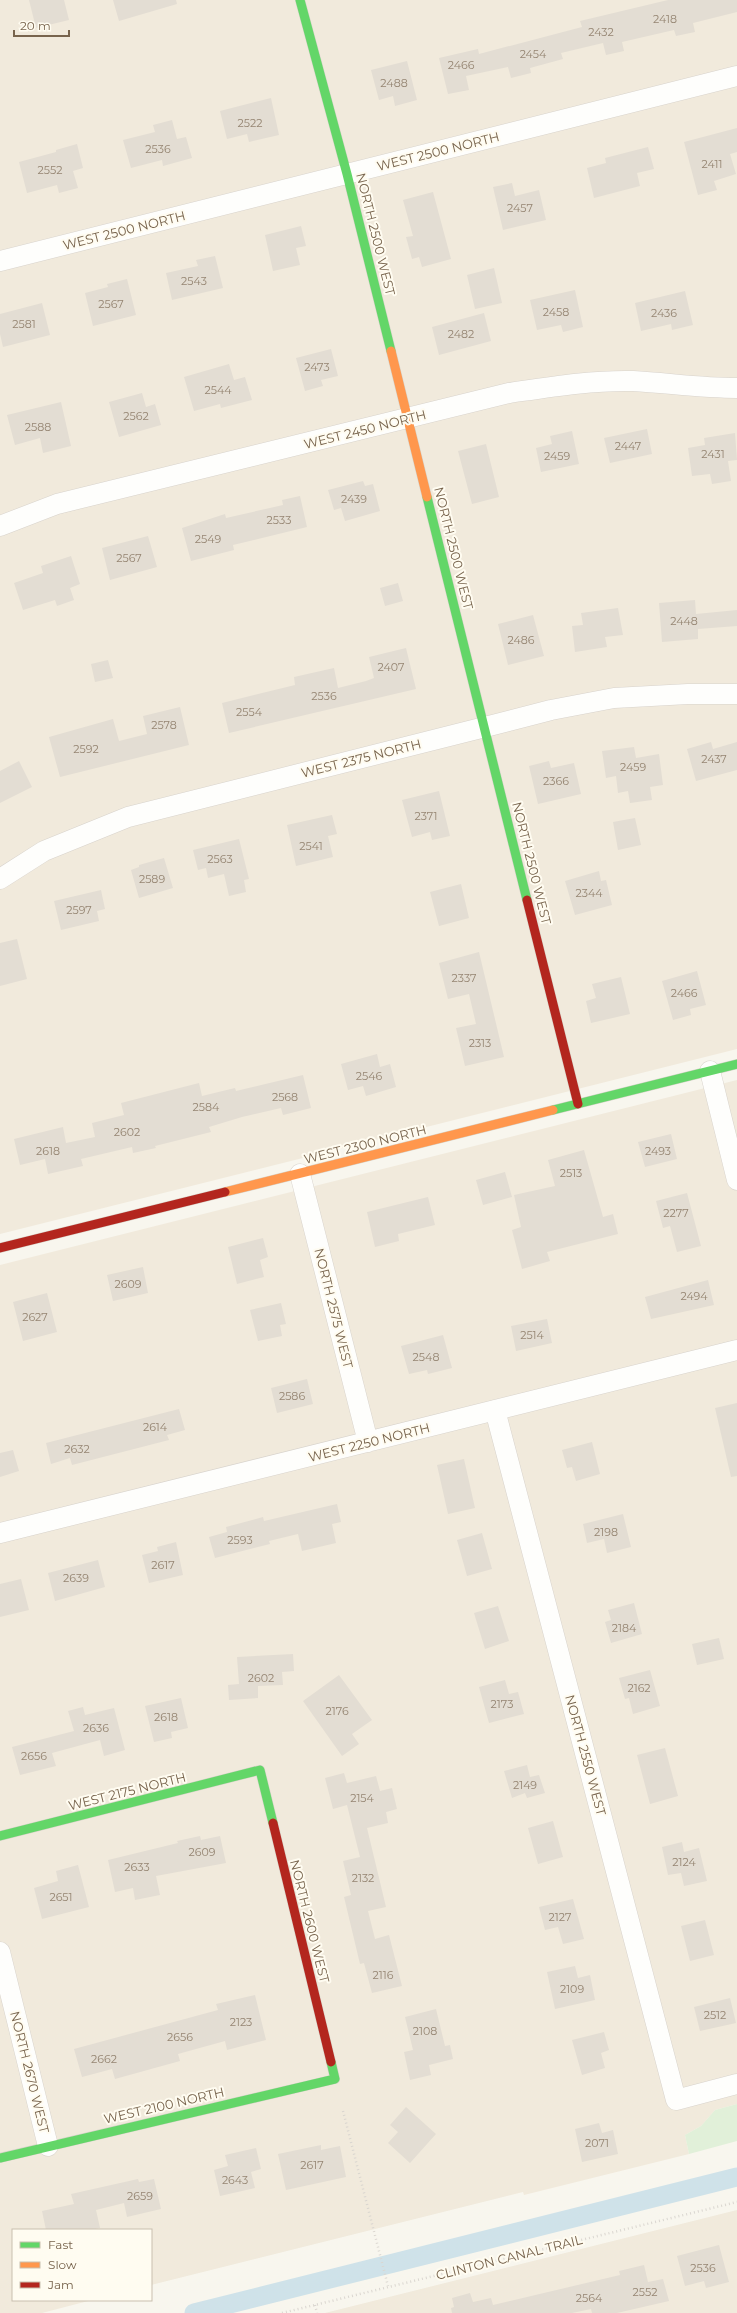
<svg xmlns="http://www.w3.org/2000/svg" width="737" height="2313" font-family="Montserrat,sans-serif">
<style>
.residential{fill:#f1eadc}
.green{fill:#e1f0d9}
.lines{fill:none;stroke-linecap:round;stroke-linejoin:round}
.canal{stroke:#cfe2e9;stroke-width:19}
.building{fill:#e3ddd3}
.street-casing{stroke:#d8d3cc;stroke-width:21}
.fast-casing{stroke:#d6d2c9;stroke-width:10}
.slow-casing{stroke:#d6d2c9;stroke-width:10}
.jam-casing{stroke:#d6d2c9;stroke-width:10}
.path{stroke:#dad6d0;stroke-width:2.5;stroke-dasharray:1 3;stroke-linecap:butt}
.street{stroke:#fefefc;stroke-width:20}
.fast{stroke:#63d668;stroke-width:9}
.slow{stroke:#ff974d;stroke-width:9}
.jam{stroke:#b3261e;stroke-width:9}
.labels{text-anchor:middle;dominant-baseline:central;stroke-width:4;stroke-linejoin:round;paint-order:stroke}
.number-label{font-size:11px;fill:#958572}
.street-label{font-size:13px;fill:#78644d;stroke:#fffcf1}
</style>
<rect width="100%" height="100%" fill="#f8f6ee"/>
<path class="residential" d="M0 0H737V1049L0 1234Z
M737 1080V2104L715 2110 701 2126 685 2135 689 2154 524 2195 523 2192 151 2285V2230H13V2300H92L42 2313H0V1265Z
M737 2210V2313H325Z"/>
<path class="green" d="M737 2104V2141L689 2154 685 2135 701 2126 715 2110Z"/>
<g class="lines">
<path class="canal" d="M194 2313 737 2177"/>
</g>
<path class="building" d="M29 0H64L69 20 36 28Z
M113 0H176L177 4 119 21Z
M668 0H737V12L693 23 695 32 676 36 674 30 622 42 624 51 606 55 603 43 561 53 563 59 530 68 531 73 511 78 508 67 466 76 469 90 448 94 439 58 478 49 479 54 582 27 580 21Z
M407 61 417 100 395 106 393 96 379 100 371 70Z
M271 98 279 135 249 142 247 134 227 139 220 111Z
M172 120 177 139 186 137 192 158 163 166 162 160 131 168 123 140 155 132 153 125Z
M737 128V152L730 154 736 174 714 181 717 190 698 195 684 142Z
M77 144 83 168 73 171 78 188 59 193 57 185 27 193 19 162 56 152V150Z
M648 147 654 169 637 173 640 186 594 198 587 168 606 163 605 158Z
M512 183 515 196 539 190 546 220 503 230 493 187Z
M433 192 451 259 422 267 419 257 412 259 406 237 413 236 403 200Z
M301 226 306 246 296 248 300 265 273 271 265 235Z
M215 256 223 288 172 300 166 273 198 266 196 260Z
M494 268 502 303 475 309 467 275Z
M127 279 136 315 93 326 85 293 108 287 107 284Z
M575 290 583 327 563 332 561 325 537 330 530 300Z
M685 291 693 325 672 330 671 324 641 331 635 303Z
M42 303 50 335 3 347 0 334V314Z
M484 313 491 341 439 355 432 327Z
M331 349 338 376 321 380 323 386 305 391 296 358Z
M229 364 234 380 245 377 252 400 221 408 220 404 194 411 184 377Z
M142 393 146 407 155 404 161 425 119 437 109 402Z
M61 402 71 446 43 453 40 438 15 445 7 415Z
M647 429 652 454 610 463 604 438Z
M572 431 579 464 541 472 536 448 552 444 550 436Z
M735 433 737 460 728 461 731 481 712 484 710 474 692 476 688 448 705 445 704 438Z
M486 444 499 497 472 504 458 451Z
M363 481 365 486 373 484 380 511 345 521 341 508 334 510 328 490Z
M300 496 307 527 233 545 234 550 191 561 182 528 225 514 226 518 283 505 282 500Z
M148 536 157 567 110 580 102 548Z
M71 556 80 584 70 588 74 600 57 606 55 600 23 610 14 583 43 573 41 566Z
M398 583 403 601 385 606 380 588Z
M695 600 696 614 737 610V626L698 629V639L662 642 659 603Z
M618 608 623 635 605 637 607 647 575 652 572 626 583 625 581 613Z
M533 615 544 656 508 665 498 624Z
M406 648 416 689 229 733 222 703 295 685 294 677 334 668 338 688 366 681 374 678 369 657Z
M108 660 113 678 95 682 91 664Z
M180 707 189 745 60 777 49 737 113 719 119 741 147 734 143 716Z
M711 742 713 749 737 742V770L696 781 687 749Z
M634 747 636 758 659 754 663 785 650 787 652 800 630 803 628 791 618 793 616 776 606 778 602 751Z
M19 761 32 787 0 803V771Z
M549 761 551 768 574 763 581 794 538 804 529 766Z
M439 791 450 836 432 840 430 832 412 837 402 800Z
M332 815 337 834 328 836 333 857 296 866 287 825Z
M635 818 641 845 618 850 613 822Z
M239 839 249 879 244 880 246 892 229 896 224 874 208 878 206 868 198 870 193 850Z
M164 858 173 888 139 898 131 870 139 867V865Z
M599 871 601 881 606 880 612 905 575 915 565 881Z
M461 884 469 918 439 926 430 892Z
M101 890 105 909 97 911 99 921 61 930 54 901Z
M17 939 27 979 0 986V943Z
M479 952 504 1057 465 1066 456 1028 476 1024 469 994 448 999 439 963Z
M697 971 706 1005 690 1009 691 1015 673 1020 662 981Z
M621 977 630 1014 591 1023 586 1001 596 998 592 984Z
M377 1054 380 1067 390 1064 396 1087 366 1096 363 1086 348 1090 341 1064Z
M303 1075 311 1108 283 1115 281 1108 242 1117 209 1127 211 1132 155 1146 156 1148 133 1153 132 1147 81 1159 83 1166 48 1174 45 1159 20 1165 14 1139 63 1127 66 1143 95 1137 92 1123 124 1115 121 1103 199 1083 202 1096 235 1088 236 1091Z
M671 1134 677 1159 645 1167 638 1142Z
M584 1150 603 1217 613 1214 618 1234 547 1252 550 1261 522 1269 512 1230 521 1227 514 1195 555 1186 548 1160Z
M505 1172 512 1197 483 1205 476 1180Z
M687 1193 701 1246 677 1252 670 1226 663 1228 656 1201Z
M428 1197 435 1225 398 1234 399 1241 375 1247 367 1212Z
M263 1238 268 1257 260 1260 264 1277 237 1284 228 1247Z
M143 1267 148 1293 113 1301 107 1275Z
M708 1280 714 1305 651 1319 645 1297Z
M47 1293 57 1332 23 1341 13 1302Z
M281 1303 286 1324 280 1325 282 1336 258 1341 250 1310Z
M547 1319 552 1343 516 1351 511 1326Z
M443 1335 452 1368 428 1374 427 1370 409 1374 401 1346Z
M307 1379 313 1404 277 1413 271 1388Z
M737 1403V1476L731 1477 715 1408Z
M179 1409 185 1430 167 1435 169 1440 72 1465 70 1458 51 1464 46 1443Z
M592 1442 600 1474 576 1481 572 1467 567 1468 562 1450Z
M13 1450 19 1471 0 1477V1453Z
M464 1459 475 1508 448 1514 437 1465Z
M337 1504 341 1522 332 1524 336 1543 302 1551 298 1534 269 1541 270 1544 215 1558 209 1537 227 1532 226 1527 263 1517 264 1521Z
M623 1514 631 1547 607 1553 604 1539 587 1543 583 1524Z
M482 1533 492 1569 467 1576 457 1540Z
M176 1542 183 1575 149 1583 142 1555 158 1551 157 1547Z
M98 1560 105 1587 55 1601 48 1573Z
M21 1579 29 1610 0 1617V1584Z
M634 1603 642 1634 611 1643 605 1622 611 1620 608 1610Z
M498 1606 509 1641 485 1649 474 1613Z
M719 1638 724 1659 697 1665 692 1644Z
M293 1654 294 1671 282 1672 283 1685 258 1686V1698L229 1700 228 1685 239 1684 237 1657Z
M650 1670 660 1706 633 1714 629 1698 625 1699 619 1678Z
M339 1675 372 1720 352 1734 359 1744 342 1756 303 1701Z
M505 1680 509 1694 518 1692 524 1714 489 1723 479 1687Z
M181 1698 188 1728 171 1732 172 1738 154 1742 145 1706Z
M83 1707 85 1715 114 1708 125 1750 104 1756 100 1740 52 1753 56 1766 20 1775 12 1747 74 1731 68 1711Z
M665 1748 678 1796 650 1804 637 1755Z
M527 1765 530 1777 539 1775 545 1793 527 1798 525 1793 512 1798 504 1771Z
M344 1773 347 1783 376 1776 380 1791 392 1788 397 1809 386 1812 388 1823 367 1828 386 1907 368 1911 375 1939 389 1935 402 1986 372 1993 364 1963 360 1964 344 1897 351 1895 343 1861 360 1857 347 1805 333 1809 325 1778Z
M553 1821 563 1857 538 1864 528 1828Z
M200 1836 201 1840 220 1836 226 1863 156 1876 160 1895 135 1900 133 1888 115 1892 108 1860 178 1843 177 1841Z
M682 1842 684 1852 699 1848 707 1881 684 1886 681 1873 668 1875 662 1847Z
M78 1865 89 1907 42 1919 34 1888 58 1881 56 1871Z
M573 1899 584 1939 563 1944 558 1927 545 1930 539 1907Z
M705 1920 714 1955 690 1961 681 1926Z
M575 1966 578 1978 590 1975 595 2000 555 2009 547 1972Z
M255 1995 266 2040 227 2050 225 2041 178 2054 180 2061 115 2079 112 2069 82 2077 74 2049 218 2010 216 2004Z
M730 1998 736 2023 700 2031 694 2007Z
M436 2009 445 2046 450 2045 453 2059 429 2065 431 2075 410 2080 404 2052 413 2050 405 2017Z
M604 2032 609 2050 601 2053 605 2068 582 2075 572 2040Z
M406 2107 436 2134 410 2163 388 2143 398 2132 390 2125Z
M599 2123 602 2133 613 2130 618 2154 582 2162 575 2129Z
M321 2145V2150L340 2146 346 2177 286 2190 278 2154Z
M256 2148 261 2169 251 2172 255 2188 220 2196 214 2170 228 2166 225 2155Z
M138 2179 139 2182 154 2179 161 2209 127 2217 124 2203 96 2210 100 2228 91 2230H46L42 2211 74 2204 71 2194Z
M719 2245 729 2282 706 2288 704 2281 685 2286 677 2256Z
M644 2265 648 2282 663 2279 669 2301 617 2313H592L591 2309 572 2313H452L451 2308 454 2307 452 2298 470 2293 473 2302 491 2298 493 2305 620 2275 619 2271Z"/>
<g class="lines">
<defs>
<path id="street" d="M0 261 737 76
M0 526 57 504 509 393C550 387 592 380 633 381 668 383 702 388 737 388
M0 879 44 851 128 817 485 727 551 710 614 698 688 694H737
M710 1071 737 1180
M300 1174 368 1442
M495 1410 676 2100 737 2084
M0 1533 737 1350
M0 1952 48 2146"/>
<path id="fast" d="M300 0 347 174 391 351
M427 497 527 900
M553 1110 737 1064
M0 1836 260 1770 273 1823
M0 2158 335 2079 331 2062"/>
<path id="slow" d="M391 351 427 497
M225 1192 553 1110"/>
<path id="jam" d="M527 900 578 1104
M0 1248 225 1192
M273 1823 331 2062"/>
</defs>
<use href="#street" class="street-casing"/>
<use href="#fast" class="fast-casing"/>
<use href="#slow" class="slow-casing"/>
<use href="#jam" class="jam-casing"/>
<path class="path" d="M343 2111 388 2286
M315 2305 317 2313
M282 2313 737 2202"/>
<use href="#street" class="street"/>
<use href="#fast" class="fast"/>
<use href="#slow" class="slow"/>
<use href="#jam" class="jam"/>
</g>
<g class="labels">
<g class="number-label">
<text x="665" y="19">2418</text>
<text x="601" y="32">2432</text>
<text x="533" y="54">2454</text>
<text x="461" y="65">2466</text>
<text x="394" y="83">2488</text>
<text x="250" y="123">2522</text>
<text x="158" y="149">2536</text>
<text x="712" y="164">2411</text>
<text x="50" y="170">2552</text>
<text x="520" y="208">2457</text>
<text x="194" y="281">2543</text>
<text x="111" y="304">2567</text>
<text x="556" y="312">2458</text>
<text x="664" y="313">2436</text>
<text x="24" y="324">2581</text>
<text x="461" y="334">2482</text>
<text x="317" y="367">2473</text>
<text x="218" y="390">2544</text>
<text x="136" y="416">2562</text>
<text x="38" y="427">2588</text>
<text x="628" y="446">2447</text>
<text x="713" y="454">2431</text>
<text x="557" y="456">2459</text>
<text x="354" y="499">2439</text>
<text x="279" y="520">2533</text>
<text x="208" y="539">2549</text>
<text x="129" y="558">2567</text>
<text x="684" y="621">2448</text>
<text x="521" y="640">2486</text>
<text x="391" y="667">2407</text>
<text x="324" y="696">2536</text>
<text x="249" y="712">2554</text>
<text x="164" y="725">2578</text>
<text x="86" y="749">2592</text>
<text x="714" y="759">2437</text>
<text x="633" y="767">2459</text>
<text x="556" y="781">2366</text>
<text x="426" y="816">2371</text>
<text x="311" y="846">2541</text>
<text x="220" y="859">2563</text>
<text x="152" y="879">2589</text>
<text x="589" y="893">2344</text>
<text x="79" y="910">2597</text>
<text x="464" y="978">2337</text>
<text x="684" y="993">2466</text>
<text x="480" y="1043">2313</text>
<text x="369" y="1076">2546</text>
<text x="285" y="1097">2568</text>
<text x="206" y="1107">2584</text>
<text x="127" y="1132">2602</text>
<text x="48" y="1151">2618</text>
<text x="658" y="1151">2493</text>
<text x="571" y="1173">2513</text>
<text x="676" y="1213">2277</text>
<text x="128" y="1284">2609</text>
<text x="694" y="1296">2494</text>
<text x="35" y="1317">2627</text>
<text x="532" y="1335">2514</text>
<text x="426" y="1357">2548</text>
<text x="292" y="1396">2586</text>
<text x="155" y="1427">2614</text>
<text x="77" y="1449">2632</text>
<text x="606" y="1532">2198</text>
<text x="240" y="1540">2593</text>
<text x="163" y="1565">2617</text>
<text x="76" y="1578">2639</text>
<text x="624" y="1628">2184</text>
<text x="261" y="1678">2602</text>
<text x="639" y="1688">2162</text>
<text x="502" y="1704">2173</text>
<text x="337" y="1711">2176</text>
<text x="166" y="1717">2618</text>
<text x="96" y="1728">2636</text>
<text x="34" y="1756">2656</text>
<text x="525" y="1785">2149</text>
<text x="362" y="1798">2154</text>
<text x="202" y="1852">2609</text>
<text x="684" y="1862">2124</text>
<text x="137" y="1867">2633</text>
<text x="363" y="1878">2132</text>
<text x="61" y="1897">2651</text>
<text x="560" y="1917">2127</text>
<text x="383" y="1975">2116</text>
<text x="572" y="1989">2109</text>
<text x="715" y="2015">2512</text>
<text x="241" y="2022">2123</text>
<text x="425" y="2031">2108</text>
<text x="180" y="2037">2656</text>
<text x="104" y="2059">2662</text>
<text x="597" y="2143">2071</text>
<text x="312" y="2165">2617</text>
<text x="235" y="2180">2643</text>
<text x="140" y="2196">2659</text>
<text x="703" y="2268">2536</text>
<text x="645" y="2292">2552</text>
<text x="589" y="2298">2564</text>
</g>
<g class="street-label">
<text transform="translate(438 151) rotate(-14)">WEST 2500 NORTH</text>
<text transform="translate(124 230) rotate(-14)">WEST 2500 NORTH</text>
<text transform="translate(376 234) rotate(76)">NORTH 2500 WEST</text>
<text transform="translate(365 429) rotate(-14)">WEST 2450 NORTH</text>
<text transform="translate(454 548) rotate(76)">NORTH 2500 WEST</text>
<text transform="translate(361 758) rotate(-14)">WEST 2375 NORTH</text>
<text transform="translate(532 863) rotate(76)">NORTH 2500 WEST</text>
<text transform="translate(365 1144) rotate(-14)">WEST 2300 NORTH</text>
<text transform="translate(334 1308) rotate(76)">NORTH 2575 WEST</text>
<text transform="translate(369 1442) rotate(-14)">WEST 2250 NORTH</text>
<text transform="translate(586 1755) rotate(75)">NORTH 2550 WEST</text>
<text transform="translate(127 1791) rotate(-14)">WEST 2175 NORTH</text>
<text transform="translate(310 1921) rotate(76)">NORTH 2600 WEST</text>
<text transform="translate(30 2072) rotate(76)">NORTH 2670 WEST</text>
<text transform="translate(164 2105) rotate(-13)">WEST 2100 NORTH</text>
<text transform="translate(509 2257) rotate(-14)">CLINTON CANAL TRAIL</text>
</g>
</g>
<rect x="12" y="2229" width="140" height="72" fill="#fffcf1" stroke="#c9bfaf"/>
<rect x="20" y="2242" width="20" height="6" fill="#63d668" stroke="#c9bfaf"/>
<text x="48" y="2249" font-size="12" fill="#78644d">Fast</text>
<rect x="20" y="2262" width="20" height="6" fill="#ff974d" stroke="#c9bfaf"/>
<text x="48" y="2269" font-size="12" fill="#78644d">Slow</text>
<rect x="20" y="2282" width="20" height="6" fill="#b3261e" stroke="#c9bfaf"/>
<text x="48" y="2289" font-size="12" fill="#78644d">Jam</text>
<path d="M14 30v6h55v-6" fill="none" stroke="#78644d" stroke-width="2"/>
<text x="20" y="30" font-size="12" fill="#78644d" stroke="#fffcf1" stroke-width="3" paint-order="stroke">20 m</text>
</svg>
